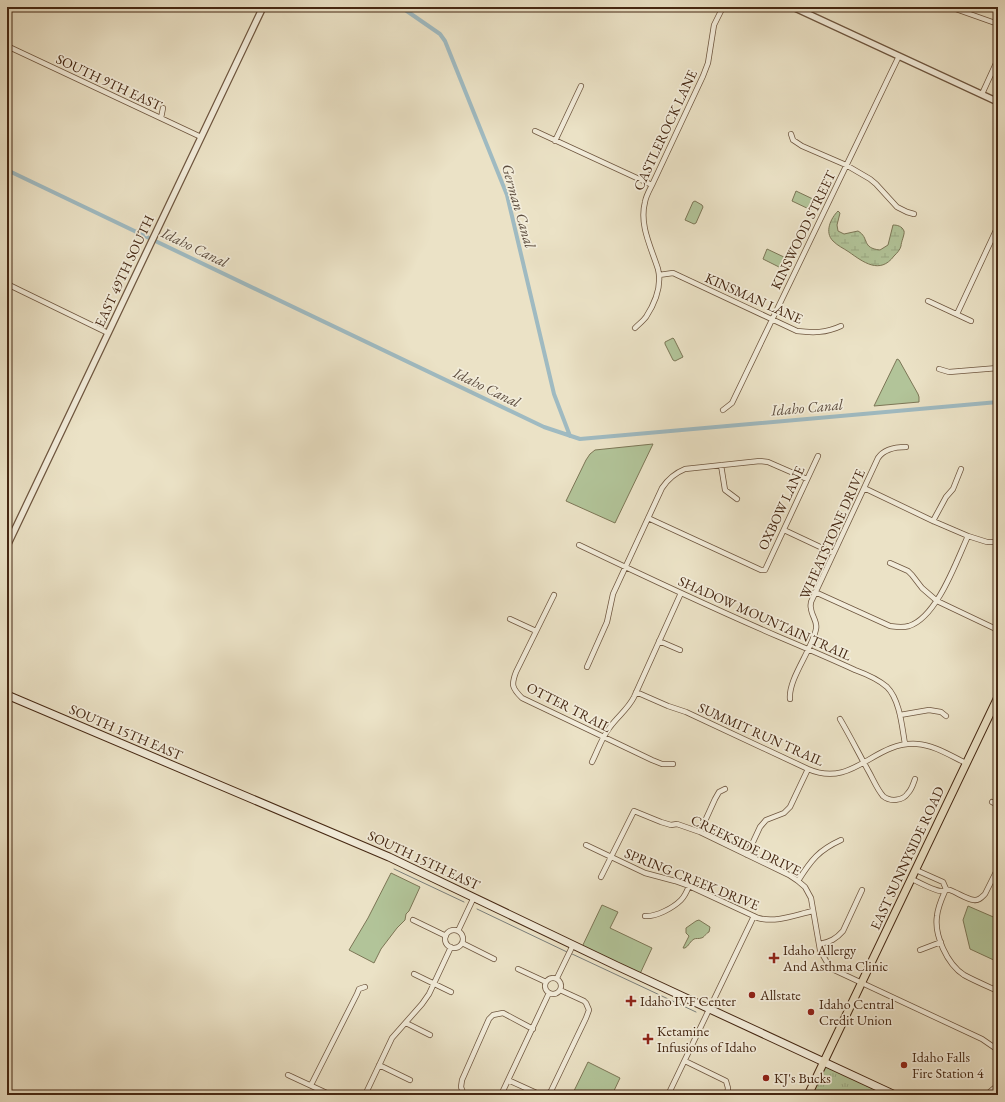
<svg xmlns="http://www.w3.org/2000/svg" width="1005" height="1102" font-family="'EB Garamond',serif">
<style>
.grass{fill:url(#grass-tufts);stroke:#7c7656}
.wetland{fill:url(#wetland-marsh);stroke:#7c7656}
.green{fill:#b2c499;stroke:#7c7656}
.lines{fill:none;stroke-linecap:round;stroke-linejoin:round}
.stream{stroke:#7b7f7b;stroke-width:1}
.canal{stroke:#9fbac1;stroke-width:4}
.minor-casing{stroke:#6e563f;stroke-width:6}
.tertiary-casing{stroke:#6e563f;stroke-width:8}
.secondary-casing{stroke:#452712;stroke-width:9}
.primary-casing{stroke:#452712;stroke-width:9}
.minor{stroke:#f2ecda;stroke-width:4.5}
.tertiary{stroke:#f2ecda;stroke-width:5.5}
.secondary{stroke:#f2ecda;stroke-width:7}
.primary{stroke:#ebe2c6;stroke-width:7}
.poi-dot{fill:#8f2418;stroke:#f2ecda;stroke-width:1.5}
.labels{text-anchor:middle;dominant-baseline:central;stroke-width:3.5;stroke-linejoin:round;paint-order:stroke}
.street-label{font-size:14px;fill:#452712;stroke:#f2ecda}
.poi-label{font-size:14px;fill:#452712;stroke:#f2ecda;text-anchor:start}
.water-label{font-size:15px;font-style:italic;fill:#5c4c3e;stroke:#f2ecda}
</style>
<defs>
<pattern id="grass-tufts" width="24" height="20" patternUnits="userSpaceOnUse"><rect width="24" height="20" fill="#b2c499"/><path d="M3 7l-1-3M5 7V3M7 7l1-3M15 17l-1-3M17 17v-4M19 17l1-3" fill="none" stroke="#9aa883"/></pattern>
<pattern id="wetland-marsh" width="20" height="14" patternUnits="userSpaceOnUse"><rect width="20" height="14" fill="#b2c499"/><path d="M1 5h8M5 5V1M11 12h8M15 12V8" fill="none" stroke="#9aa883"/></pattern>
</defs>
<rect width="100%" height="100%" fill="#ebe2c6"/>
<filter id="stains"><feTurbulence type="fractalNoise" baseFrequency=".005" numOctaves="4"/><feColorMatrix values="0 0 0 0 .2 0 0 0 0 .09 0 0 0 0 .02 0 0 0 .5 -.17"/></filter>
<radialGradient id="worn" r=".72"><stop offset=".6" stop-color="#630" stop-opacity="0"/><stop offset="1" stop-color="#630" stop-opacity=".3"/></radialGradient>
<path class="grass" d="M824 1062 894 1095H808Z"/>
<path class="wetland" d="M838 211 840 213 837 225 838 231 844 234 858 231C870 238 861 248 880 250L888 245 893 225C897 225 902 226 904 231 905 234 901 242 901 246 900 250 897 253 894 256 880 275 863 262 849 252 843 248 838 246 833 241 824 232 831 218 838 211Z"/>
<path class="green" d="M796 191 815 200 811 210 792 201Z
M695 201 702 205 703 207 696 223 694 224 685 220 693 202Z
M767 249 786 258 781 268 763 259Z
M673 338 674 339 683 357 675 361 673 360 665 344V342Z
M897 359 899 360 918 394 919 397V402L874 406Z
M653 444 615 523 566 501 586 460 590 454 595 450Z
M391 873 420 887 409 911 406 914 405 920 397 928 381 949 374 963 349 950 368 918Z
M602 905 618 912 610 928 652 948 639 976 581 949Z
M968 906 998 919V962L970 949 963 920Z
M699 920 710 927 709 932C706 933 704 938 701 938 699 939 696 938 694 939 690 941 689 946 685 948H683L689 936 686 933V928L696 921Z
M588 1062 620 1078 612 1095H572Z"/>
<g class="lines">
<path class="stream" d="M394 869 464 902
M477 909 567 952
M570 953 696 1012"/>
<path class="canal" d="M401 7 440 34 445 41 507 195 554 394 570 436
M7 170 544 427 580 439 998 402"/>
<defs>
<path id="minor" d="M950 7 998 24
M7 46 201 137
M982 94 998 59
M161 118 163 108
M535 131 652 185
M791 134 793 140 802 146 846 165 870 179 876 184 897 207 907 212 914 214
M555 141 581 86
M659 275 673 273 797 331C813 333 826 333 841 326
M7 284 108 333
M928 301 971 321
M957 314 998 226
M635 328C639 324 643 321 646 317 655 303 662 285 658 269 651 247 639 225 645 202 646 196 649 191 652 185L703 76 708 63 714 25 723 7
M939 369 949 372 998 368
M723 410 732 403 899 56
M721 465 725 490 737 499
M864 488 933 521 968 536 987 542H994L998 538
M648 518 761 570H765L818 456
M933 521 946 497 953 489 961 469
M784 530 833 553
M579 545C644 576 710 607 777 636 803 647 829 658 855 670 866 674 878 679 887 687 900 700 902 727 905 744
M890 563 908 571 912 575 922 588 937 601 998 630
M815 592 890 626C897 627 902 628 909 626 937 617 956 562 968 536
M554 595 516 672C511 685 512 688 522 698L652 760 662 764H673
M510 619 536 631
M659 641 680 650
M587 667 607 622 613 594 662 488C668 479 675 473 685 469L760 461 768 462 807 479
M636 692 668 706 686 712 808 769C854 789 873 741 917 744 934 745 951 756 966 763
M790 699C788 679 812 650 816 629 818 622 811 615 811 608 810 606 811 604 811 602L878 458C884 449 895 447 906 447
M900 715 929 710 941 712 946 716
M840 719C850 736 859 754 869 772 873 779 877 789 883 796 890 802 903 801 908 793 912 789 913 784 915 779
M592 762C598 750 602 737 610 727 618 716 628 709 634 697L681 593
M992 802 998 805
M700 832 715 799 719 792 725 789
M586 845 645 873 675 881 689 886 758 918C776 923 795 915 813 911
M747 855 760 827 766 820 784 813 790 807 808 769
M916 870 943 882 946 889
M601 877 634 811 661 822 671 825 677 824 700 832 789 875 798 881 805 887 811 898 820 950 829 966 832 969 982 1039 998 1050
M912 879C918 882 935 891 941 891 945 891 946 889 950 890 958 893 966 899 974 900 979 901 982 897 985 894L998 868
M798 881C811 860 819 850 841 840
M946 889C942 898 938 906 937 916 934 935 947 964 964 975 975 981 987 986 998 991
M645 916C656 917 673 908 681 900 685 896 687 891 689 886
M413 920 446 936
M445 939a9 9 0 1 1 18 0a9 9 0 1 1-18 0Z
M458 931 474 897
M7 938H8
M462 943 494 959
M820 944C830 942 836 939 843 931L862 890
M920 950 941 942
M518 969 546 982
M414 974 451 992
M545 986a8 8 0 1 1 16 0a8 8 0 1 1-16 0Z
M557 978 573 945
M406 1023 430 1035
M685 1061 726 1081 728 1088 727 1095
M379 1065 410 1080
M288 1075 331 1095
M508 1080 541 1095
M311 1085 357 994 359 989 365 987
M365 1095 392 1038 422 1004 429 994 451 947
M464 1095 461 1087 462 1080 477 1046 489 1019 493 1015 503 1013 533 1029
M501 1095 549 993
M543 1095H546L551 1091 586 1018 589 1010 586 1003 584 1001 560 990
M668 1095 754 916
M986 1095 998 1085"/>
<path id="tertiary" d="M793 7 998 102
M7 546 263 7"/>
<path id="secondary" d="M7 695 389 857 617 966 895 1095"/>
<path id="primary" d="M808 1095 998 697"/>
</defs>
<use href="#minor" class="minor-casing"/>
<use href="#tertiary" class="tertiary-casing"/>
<use href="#secondary" class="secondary-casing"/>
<use href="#primary" class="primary-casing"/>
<use href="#minor" class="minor"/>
<use href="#tertiary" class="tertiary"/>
<use href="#secondary" class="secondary"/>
<use href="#primary" class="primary"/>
</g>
<g class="poi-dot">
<path d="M772 952h4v4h4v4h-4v4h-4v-4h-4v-4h4z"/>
<circle cx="752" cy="995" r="4"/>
<path d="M629 995h4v4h4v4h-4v4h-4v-4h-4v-4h4z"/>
<circle cx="811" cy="1012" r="4"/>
<path d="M646 1033h4v4h4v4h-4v4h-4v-4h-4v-4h4z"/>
<circle cx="904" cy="1065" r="4"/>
<circle cx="766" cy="1078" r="4"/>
</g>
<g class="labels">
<g class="street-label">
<text transform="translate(109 82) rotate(25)">SOUTH 9TH EAST</text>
<text transform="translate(665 130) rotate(-65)">CASTLEROCK LANE</text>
<text transform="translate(803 230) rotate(-64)">KINSWOOD STREET</text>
<text transform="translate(124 271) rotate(-65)">EAST 49TH SOUTH</text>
<text transform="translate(754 298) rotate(24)">KINSMAN LANE</text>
<text transform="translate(781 508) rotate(-65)">OXBOW LANE</text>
<text transform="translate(832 534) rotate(-66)">WHEATSTONE DRIVE</text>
<text transform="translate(765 618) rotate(24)">SHADOW MOUNTAIN TRAIL</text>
<text transform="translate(569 707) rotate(27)">OTTER TRAIL</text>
<text transform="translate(126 732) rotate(23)">SOUTH 15TH EAST</text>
<text transform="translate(761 734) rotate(24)">SUMMIT RUN TRAIL</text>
<text transform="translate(746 845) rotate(26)">CREEKSIDE DRIVE</text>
<text transform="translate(907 858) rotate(-65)">EAST SUNNYSIDE ROAD</text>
<text transform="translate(424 860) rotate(25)">SOUTH 15TH EAST</text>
<text transform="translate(692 879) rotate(22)">SPRING CREEK DRIVE</text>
</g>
<g class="poi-label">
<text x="783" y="950">Idaho Allergy<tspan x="783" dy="16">And Asthma Clinic</tspan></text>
<text x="760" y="995">Allstate</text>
<text x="640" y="1001">Idaho IVF Center</text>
<text x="819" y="1004">Idaho Central<tspan x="819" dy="16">Credit Union</tspan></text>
<text x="657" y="1031">Ketamine<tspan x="657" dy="16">Infusions of Idaho</tspan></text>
<text x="912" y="1057">Idaho Falls<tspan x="912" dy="16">Fire Station 4</tspan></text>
<text x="774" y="1078">KJ's Bucks</text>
</g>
<g class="water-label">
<text transform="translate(519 206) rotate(74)">German Canal</text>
<text transform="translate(195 247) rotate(26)">Idaho Canal</text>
<text transform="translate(487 387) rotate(26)">Idaho Canal</text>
<text transform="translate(807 407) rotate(-5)">Idaho Canal</text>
</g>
</g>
<rect width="1005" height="1102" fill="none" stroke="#ebe2c6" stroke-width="24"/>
<rect x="8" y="8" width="989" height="1086" fill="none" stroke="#452712" stroke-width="2"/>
<rect x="12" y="12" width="981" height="1078" fill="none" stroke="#452712"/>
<rect width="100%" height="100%" filter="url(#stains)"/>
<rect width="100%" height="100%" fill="url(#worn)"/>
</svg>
